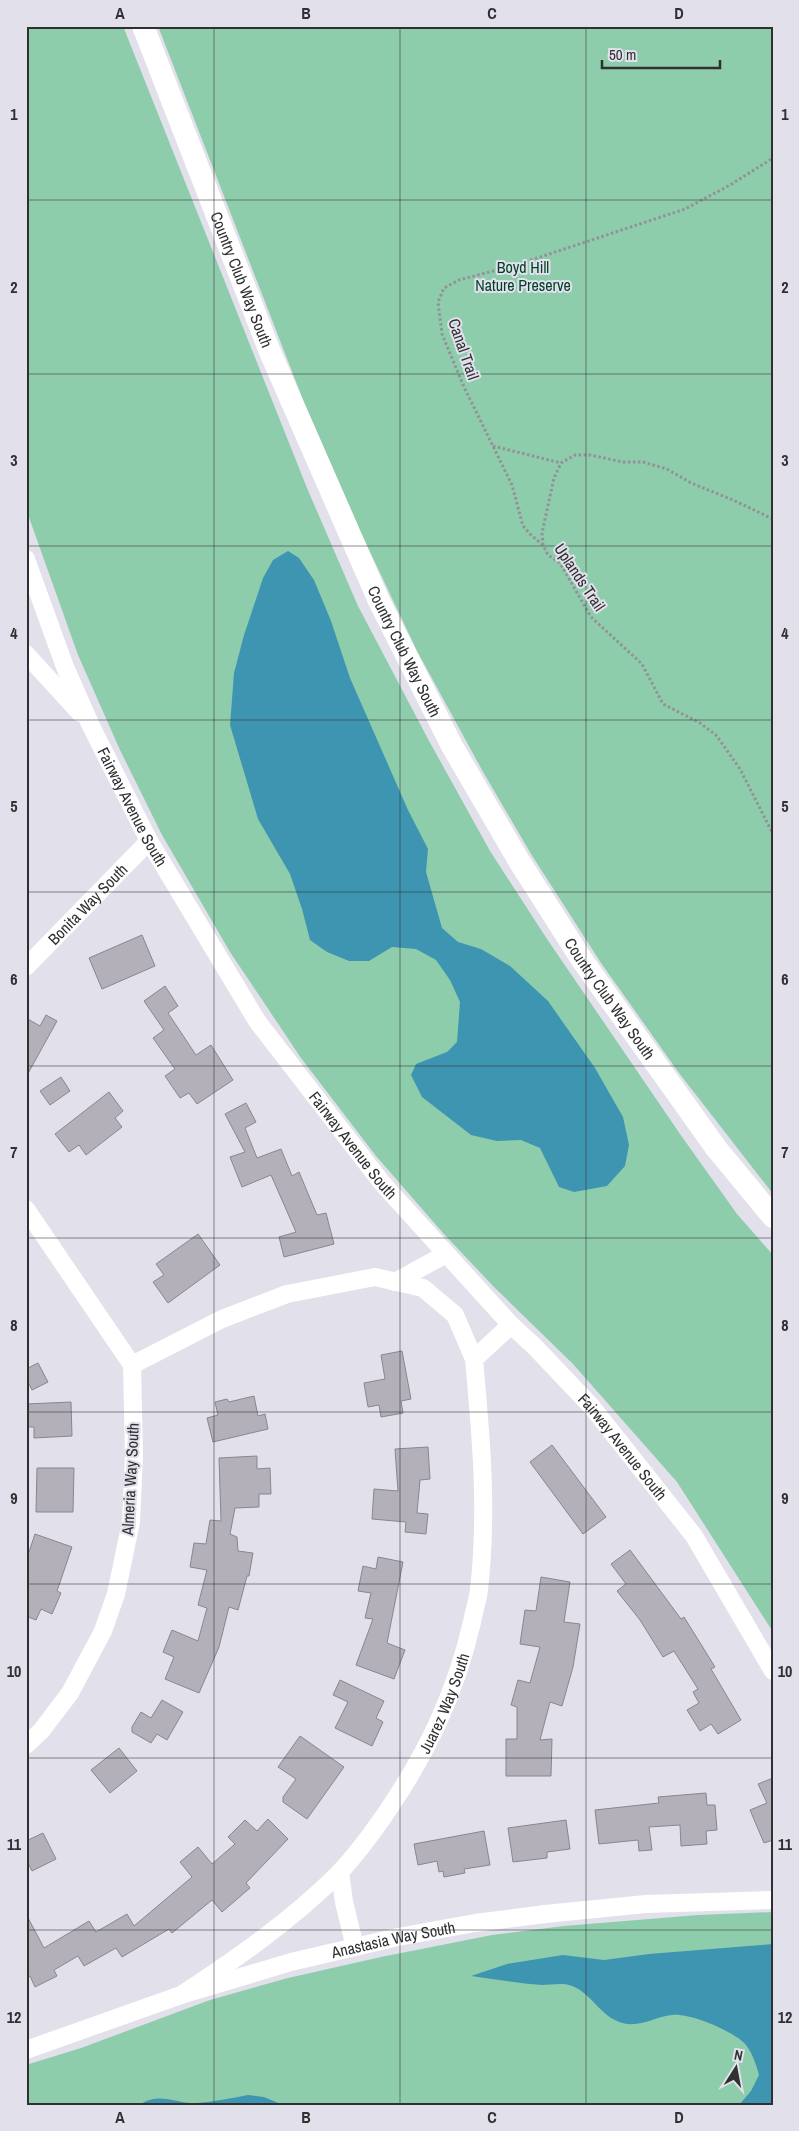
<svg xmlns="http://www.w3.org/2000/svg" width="799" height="2131" font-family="'Archivo Narrow',sans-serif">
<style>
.green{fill:#8ecdac}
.water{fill:#3e95b1}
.building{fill:#b3b0ba;stroke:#898690}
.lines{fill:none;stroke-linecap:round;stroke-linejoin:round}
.path{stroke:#939198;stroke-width:3;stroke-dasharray:2.5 2.5;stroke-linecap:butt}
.minor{stroke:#fff;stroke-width:18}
.tertiary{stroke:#fff;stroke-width:22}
.grid{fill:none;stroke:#302f32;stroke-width:1;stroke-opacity:0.55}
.labels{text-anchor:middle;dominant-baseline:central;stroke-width:4;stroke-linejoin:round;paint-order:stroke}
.park-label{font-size:16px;fill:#014129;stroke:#e2e0ea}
.street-label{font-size:16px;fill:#302f32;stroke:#e2e0ea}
.neatline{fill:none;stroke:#302f32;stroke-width:2}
.grid-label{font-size:16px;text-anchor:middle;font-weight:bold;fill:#302f32}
</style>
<rect width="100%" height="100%" fill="#e2e0ea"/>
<path class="green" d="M26 26H123L307 488 358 606 428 739 490 851 547 939 680 1134 737 1214 773 1255V1632L677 1482 573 1364 494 1287 443 1233 376 1156 301 1058 230 952 162 835 120 750 78 655 26 509Z
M158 26H773V1194L679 1073 601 963 531 854 482 770 417 651 362 535 305 405Z
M773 1912V2105H26V2065L81 2048 210 2000 288 1978 381 1957 492 1935 564 1926 698 1915Z"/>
<path class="water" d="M288 551 299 558 314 580 331 621 350 678 408 810 428 849 426 872 442 928 458 942 481 949 510 966 548 1001 595 1068 623 1117 629 1145 625 1166 607 1186 574 1192 559 1187 540 1148 521 1140 497 1141 471 1135 422 1097 411 1075 416 1064 447 1052 457 1042 460 1002 450 980 436 960 416 949 392 947 369 961H349L327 952 310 940 302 909 290 874 258 819 230 725 234 673 244 635 263 578 273 560Z
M773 1944V2105H739L751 2091 759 2075C756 2064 751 2048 742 2041 729 2030 690 2013 672 2015 653 2017 637 2030 617 2021 598 2013 590 1991 569 1985 561 1983 550 1985 542 1985 518 1983 494 1979 471 1976L507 1964 563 1955 604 1960 649 1954Z
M248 2095 264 2097 283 2105H139C160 2091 176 2104 197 2103 214 2102 231 2098 248 2095Z"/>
<path class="building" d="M142 935 155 966 102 989 89 958Z
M165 986 178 1006 168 1013 196 1055 211 1045 233 1080 197 1104 189 1093 180 1098 165 1076 175 1069 153 1038 164 1030 144 1001Z
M46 1015 57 1021 26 1077V1018L40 1026Z
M61 1077 70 1091 50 1105 40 1091Z
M109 1092 123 1111 115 1118 122 1127 86 1155 79 1145 69 1152 55 1134Z
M246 1103 256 1122 245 1128 257 1158 281 1149 292 1176 299 1172 317 1215 326 1213 334 1244 284 1257 279 1237 296 1232 271 1175 242 1187 230 1157 245 1152 225 1114Z
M198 1234 220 1265 168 1303 153 1282 164 1275 156 1264Z
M402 1351 411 1399 401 1401 403 1413 381 1417 379 1405 368 1407 364 1383 385 1379 381 1355Z
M38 1363 48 1382 32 1390 26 1378V1369Z
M254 1396 258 1416 265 1414 268 1429 213 1442 207 1418 218 1415 215 1402 227 1399 229 1402Z
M71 1402 72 1436 34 1438V1427H26V1404Z
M552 1445 606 1517 583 1534 530 1462Z
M428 1447 430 1479 420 1480 417 1513 428 1514 426 1534 405 1532 406 1522 372 1519 374 1489 398 1491 395 1449Z
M257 1456V1469L270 1468 271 1494H259V1507L235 1508 230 1534 237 1537 238 1551 253 1553 249 1576H247L238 1610 229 1607 219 1647 199 1693 165 1679 174 1657 163 1652 172 1630 198 1641 207 1608 198 1605 207 1570 190 1567 194 1543 206 1544 210 1520 221 1521 219 1458Z
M37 1468H74L73 1512H36Z
M35 1534 72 1547 57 1591 61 1593 52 1614 41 1609 36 1620 26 1616V1561Z
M630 1550 681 1619 684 1617 715 1667 711 1669 741 1720 718 1734 711 1724 700 1731 687 1710 699 1703 693 1692 698 1689 674 1651 663 1657 640 1620 617 1591 626 1584 611 1564Z
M378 1557 403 1562 387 1643 405 1650 394 1679 356 1665 373 1619 365 1618 371 1593 358 1591 363 1566 376 1569Z
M541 1577 570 1582 564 1622 580 1624 573 1667 562 1706 550 1702 540 1740 552 1739 551 1776H506V1739H517V1707L511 1705 518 1680 530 1683 540 1647 520 1644 525 1610 536 1611Z
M340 1680 384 1701 376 1718 383 1722 372 1746 335 1728 348 1702 333 1695Z
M162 1700 183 1712 167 1740 157 1734 151 1743 132 1732V1727L141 1712 151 1718Z
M300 1736 344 1767 307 1819 283 1802V1797L296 1779 278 1767Z
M119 1748 137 1771 110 1793 91 1770Z
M773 1778V1840L764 1843 750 1810 767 1803 758 1784Z
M706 1793 707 1805H715L717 1830 706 1831 707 1844 681 1846 680 1825 649 1827 652 1850 639 1851 638 1840 599 1844 595 1810 659 1803 658 1797Z
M268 1819 288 1839 246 1883 250 1888 222 1912 212 1900 172 1933 169 1929 122 1957 116 1948 84 1966 78 1956 54 1970 57 1976 35 1987 30 1976 26 1978V1914L44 1948 89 1921 96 1932 127 1914 134 1926 192 1877 180 1862 198 1847 212 1864 235 1844 228 1837 245 1820 257 1831Z
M566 1820 570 1849 547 1852V1858L513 1862 508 1828Z
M484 1831 490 1865 464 1869 465 1873 444 1877 443 1871 439 1872 437 1861 418 1865 414 1844Z
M43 1833 56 1859 32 1871 26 1859V1841Z"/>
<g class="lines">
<path class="path" d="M493 446 561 463
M773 519 733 500 691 483 667 469 643 462H623L590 455H575L561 463 554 478 542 533 543 545 548 555 560 563 591 617 642 664 663 704 700 723 716 735 740 769 773 834
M543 545 531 535 523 526 512 485 464 387 442 334 438 302 444 288 459 280 516 265 685 209 730 185 773 158"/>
<g class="minor">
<path id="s1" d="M26 559 65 667 91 726 149 841 257 1021 382 1183 511 1325 534 1346 592 1407 694 1536 773 1671"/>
<path d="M26 654 80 713"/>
<path id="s2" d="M26 967 149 841"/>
<path d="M26 1209 132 1365 134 1456 131 1522 116 1594 103 1631 70 1693 41 1731 26 1745"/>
<path d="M395 1282 446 1254"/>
<path d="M132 1365 222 1319 287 1294 375 1277 423 1288 455 1315 474 1359"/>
<path d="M340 1872 344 1902 355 1947"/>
<path id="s3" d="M181 1995C236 1959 292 1920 339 1873 357 1854 373 1832 388 1810 428 1751 456 1692 472 1622 474 1611 478 1600 479 1589 488 1511 481 1436 474 1359L511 1325"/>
<path id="s4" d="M26 2050 181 1995 291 1962 398 1937 475 1923 545 1914 646 1904 773 1900"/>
</g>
<path class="tertiary" id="s5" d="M143 26 270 352 379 601 452 746 519 861 582 960 716 1148 773 1217"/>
</g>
<path class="grid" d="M214 26V2105M400 26V2105M586 26V2105M26 200H773M26 374H773M26 546H773M26 720H773M26 892H773M26 1066H773M26 1238H773M26 1412H773M26 1584H773M26 1758H773M26 1930H773"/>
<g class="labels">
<g class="park-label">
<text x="523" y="267">Boyd Hill<tspan x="523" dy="18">Nature Preserve</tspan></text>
</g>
<g class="street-label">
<text stroke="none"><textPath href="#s5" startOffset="272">Country Club Way South</textPath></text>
<text transform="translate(464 349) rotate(71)">Canal Trail</text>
<text transform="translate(580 577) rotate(56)">Uplands Trail</text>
<text stroke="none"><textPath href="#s5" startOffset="678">Country Club Way South</textPath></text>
<text stroke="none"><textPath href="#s1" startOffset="270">Fairway Avenue South</textPath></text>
<text stroke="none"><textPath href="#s2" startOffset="88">Bonita Way South</textPath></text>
<text stroke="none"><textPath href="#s5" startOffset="1082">Country Club Way South</textPath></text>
<text stroke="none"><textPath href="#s1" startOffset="675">Fairway Avenue South</textPath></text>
<text stroke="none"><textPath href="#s1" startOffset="1080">Fairway Avenue South</textPath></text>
<text transform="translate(130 1479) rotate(-87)">Almeria Way South</text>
<text stroke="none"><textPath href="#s3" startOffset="401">Juarez Way South</textPath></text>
<text stroke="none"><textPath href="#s4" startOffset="384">Anastasia Way South</textPath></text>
</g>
</g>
<rect width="799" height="2131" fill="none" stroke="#e2e0ea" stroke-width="55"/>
<g transform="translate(736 2068) rotate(11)" stroke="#e2e0ea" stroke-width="4" paint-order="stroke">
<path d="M0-4L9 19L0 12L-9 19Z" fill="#302f32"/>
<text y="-8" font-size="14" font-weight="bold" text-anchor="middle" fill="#302f32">N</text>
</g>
<path d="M602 60v8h118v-8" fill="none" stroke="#302f32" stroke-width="2.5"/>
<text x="609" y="60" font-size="15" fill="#302f32" stroke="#e2e0ea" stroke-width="4" paint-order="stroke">50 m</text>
<rect x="28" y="28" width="744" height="2076" class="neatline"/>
<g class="grid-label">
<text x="120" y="19">A</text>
<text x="306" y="19">B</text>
<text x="492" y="19">C</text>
<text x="679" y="19">D</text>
<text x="14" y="120">1</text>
<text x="785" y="120">1</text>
<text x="14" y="293">2</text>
<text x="785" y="293">2</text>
<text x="14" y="466">3</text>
<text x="785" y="466">3</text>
<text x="14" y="639">4</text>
<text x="785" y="639">4</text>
<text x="14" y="812">5</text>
<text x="785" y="812">5</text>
<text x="14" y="985">6</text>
<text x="785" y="985">6</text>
<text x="14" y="1158">7</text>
<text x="785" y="1158">7</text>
<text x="14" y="1331">8</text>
<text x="785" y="1331">8</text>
<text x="14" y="1504">9</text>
<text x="785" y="1504">9</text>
<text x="14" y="1677">10</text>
<text x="785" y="1677">10</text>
<text x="14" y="1850">11</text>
<text x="785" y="1850">11</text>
<text x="14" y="2023">12</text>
<text x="785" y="2023">12</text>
<text x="120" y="2123">A</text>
<text x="306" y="2123">B</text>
<text x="492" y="2123">C</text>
<text x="679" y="2123">D</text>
</g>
</svg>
